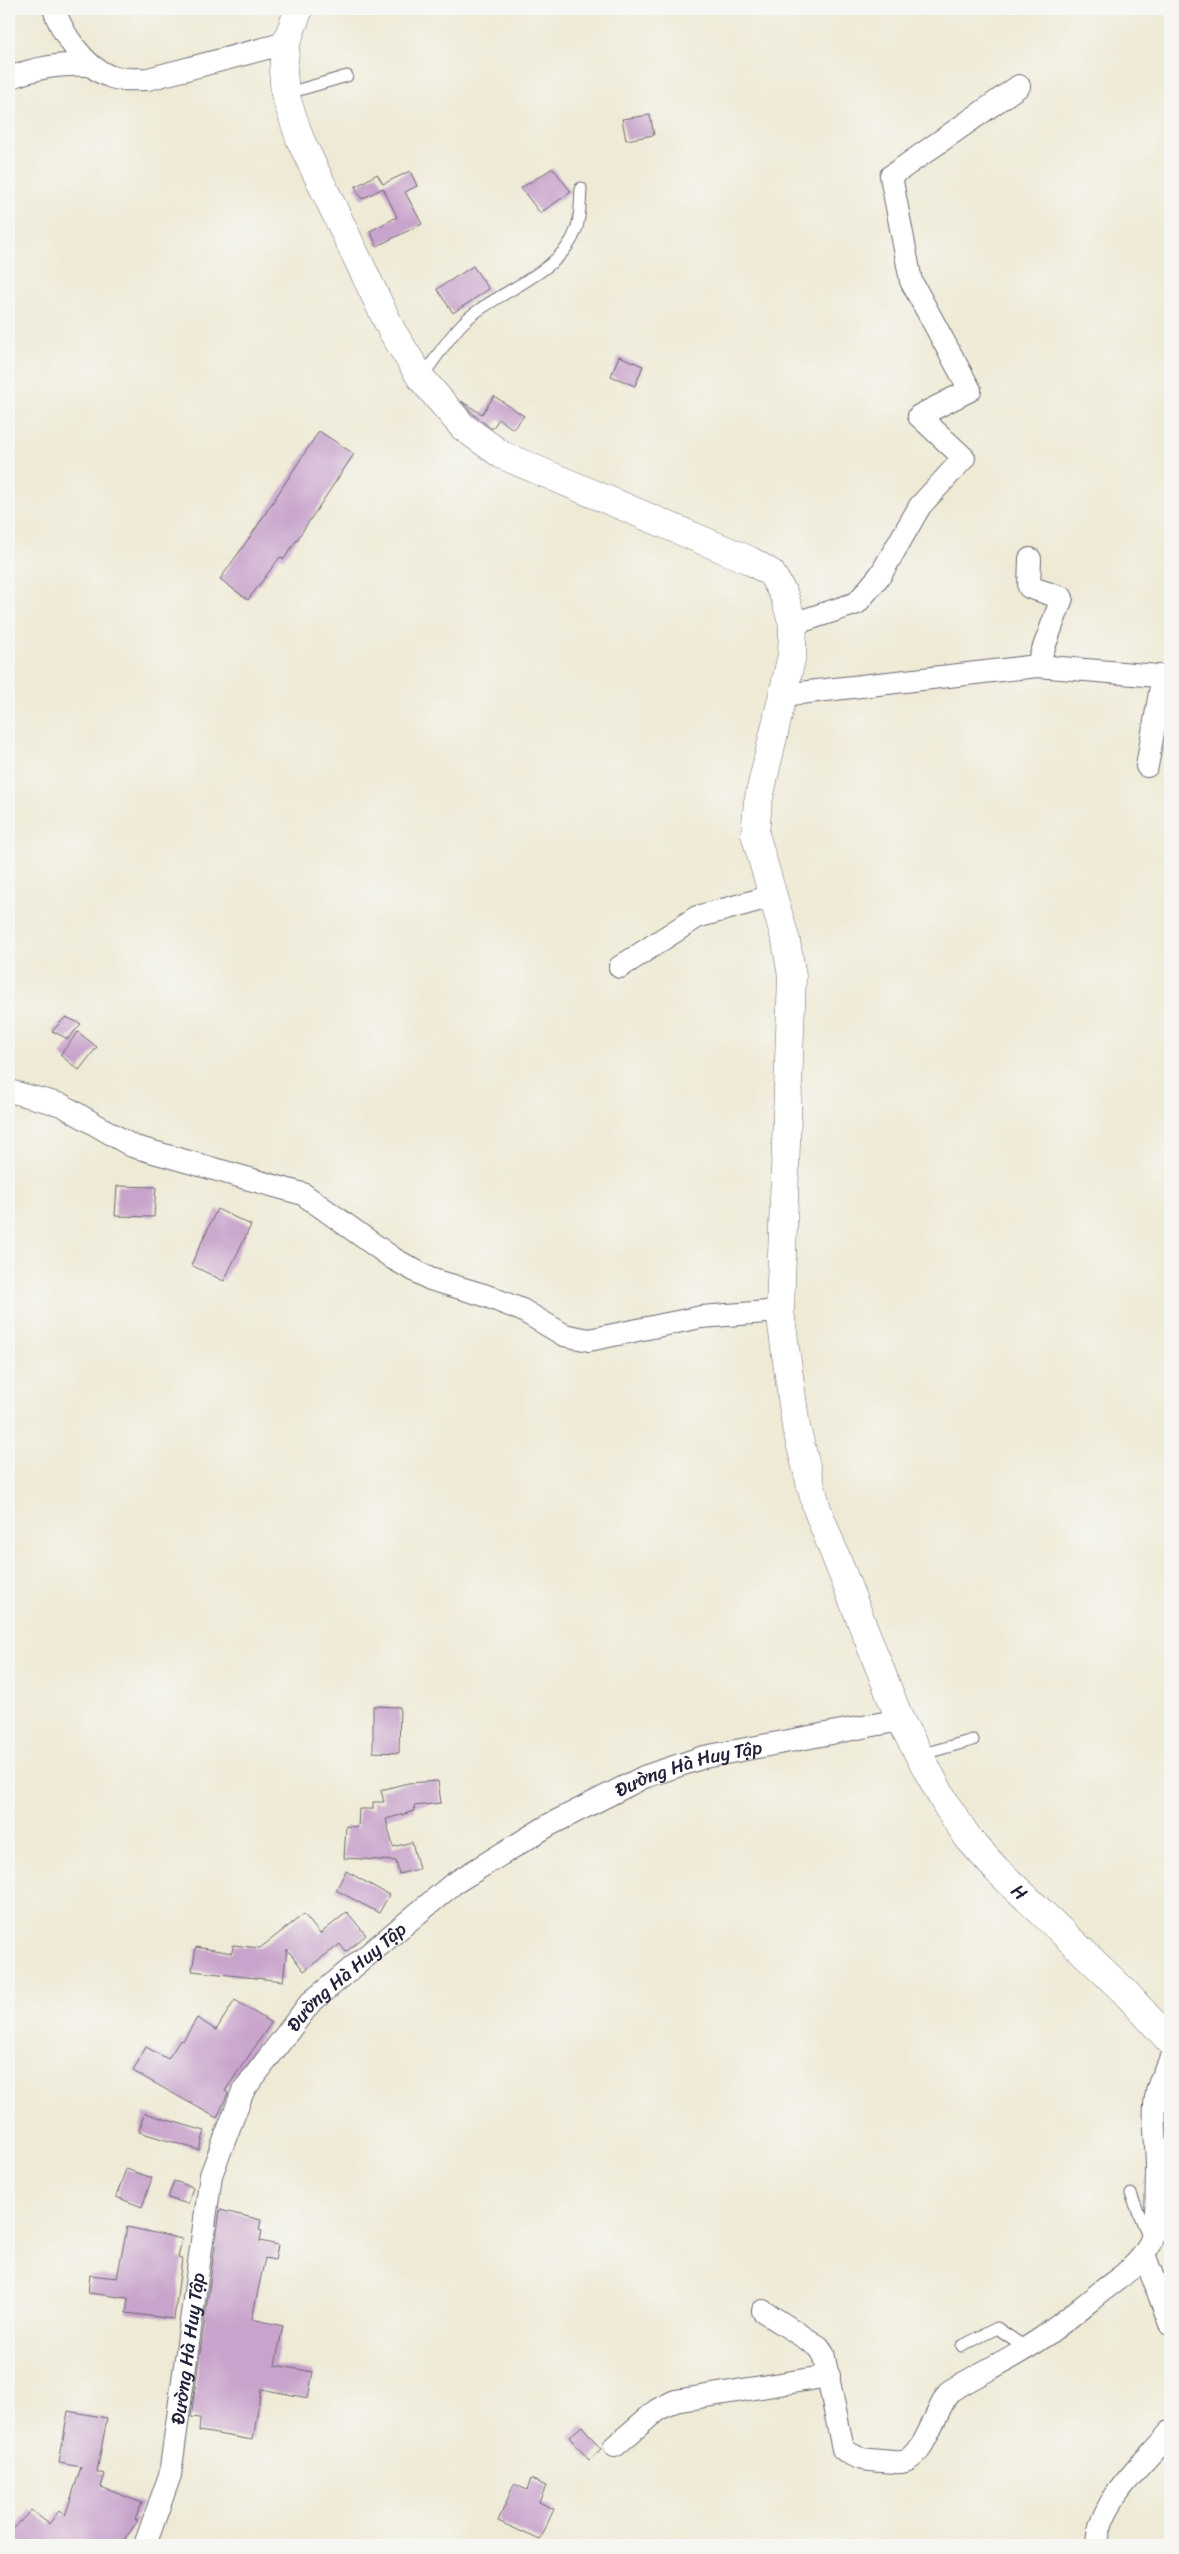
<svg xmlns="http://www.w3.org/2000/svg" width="1179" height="2554" font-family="Sriracha,sans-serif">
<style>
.building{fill:#c8a3cb}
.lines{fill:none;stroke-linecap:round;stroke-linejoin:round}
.service-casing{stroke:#6a6871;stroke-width:13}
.minor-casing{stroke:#6a6871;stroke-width:24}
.tertiary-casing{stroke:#6a6871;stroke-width:29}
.service{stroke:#fff;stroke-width:11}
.minor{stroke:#fff;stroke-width:22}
.tertiary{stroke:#fff;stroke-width:28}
.labels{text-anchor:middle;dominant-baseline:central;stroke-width:5;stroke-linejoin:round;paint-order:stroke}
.street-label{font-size:19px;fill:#22223b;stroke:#f6f6f2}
</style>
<rect width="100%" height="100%" fill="#f6f6f2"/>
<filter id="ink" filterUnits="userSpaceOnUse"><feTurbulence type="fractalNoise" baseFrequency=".02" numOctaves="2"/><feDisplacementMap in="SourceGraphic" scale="10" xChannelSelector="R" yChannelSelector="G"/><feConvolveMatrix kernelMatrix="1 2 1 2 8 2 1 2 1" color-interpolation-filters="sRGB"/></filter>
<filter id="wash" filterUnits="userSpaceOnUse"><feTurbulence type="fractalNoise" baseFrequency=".0096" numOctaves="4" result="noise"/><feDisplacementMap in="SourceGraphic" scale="20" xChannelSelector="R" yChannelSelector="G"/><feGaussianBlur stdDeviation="1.12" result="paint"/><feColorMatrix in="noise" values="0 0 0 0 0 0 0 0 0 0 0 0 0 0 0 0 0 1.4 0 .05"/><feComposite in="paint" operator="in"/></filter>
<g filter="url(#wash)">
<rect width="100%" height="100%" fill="#efead5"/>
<g id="blocks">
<path class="building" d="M650 115 654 135 626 140 622 119Z
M553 168 571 192 540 213 521 188Z
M410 171 417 186 405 192 422 224 377 246 370 231 397 217 383 188 362 199 355 187 377 174 383 184Z
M473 266 489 289 453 313 437 289Z
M619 356 643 366 635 386 611 376Z
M494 396 524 416 513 429 499 419 492 429 474 415 461 401 482 414Z
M319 431 354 454 284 559 280 557 248 600 220 579 250 537Z
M66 1017 81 1024 68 1039 52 1031Z
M78 1032 97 1047 79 1070 60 1055Z
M117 1186 156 1187 154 1217 115 1216Z
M217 1209 251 1225 224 1281 191 1265Z
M373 1706 400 1707 399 1753 373 1752Z
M438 1781 441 1803 414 1806 415 1811 386 1819 393 1847 412 1842 419 1869 399 1874 396 1861 344 1858 346 1826 358 1827 359 1809H373V1802H384L381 1790 408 1783Z
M346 1871 389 1895 379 1913 336 1890Z
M347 1912 366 1935 346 1952 340 1944 304 1971 287 1949 283 1981 192 1971 196 1947 232 1953 233 1945 260 1948 304 1914 320 1934Z
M235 2000 271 2023 225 2091 228 2093 217 2118 133 2071 146 2047 168 2059 180 2040 183 2041 197 2018 216 2030Z
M144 2113 205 2131 199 2150 139 2132Z
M126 2169 152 2178 142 2207 116 2197Z
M174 2181 193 2187 188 2204 168 2198Z
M220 2210 261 2220 259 2230 262 2231 260 2241 278 2245 275 2260 265 2258 252 2319 283 2326 275 2365 313 2372 308 2398 261 2389 253 2440 199 2431 200 2418 191 2417Z
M127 2227 182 2239 178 2258 182 2259 174 2319 126 2313 128 2298 88 2293 90 2275 117 2278Z
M68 2411 107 2418 97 2472 105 2474 101 2487 142 2503 135 2519 138 2520 121 2545H9V2534L31 2510 49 2524 59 2511 65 2516 81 2467 59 2463Z
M582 2426 601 2449 589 2460 569 2437Z
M531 2479 546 2486 539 2502 554 2509 540 2540 498 2521 514 2484 527 2490Z"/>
</g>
</g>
<g filter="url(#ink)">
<use href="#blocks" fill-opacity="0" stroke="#6a6871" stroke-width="1"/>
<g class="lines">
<defs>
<path id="service" d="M285 94 347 76
M421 378C435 360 447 339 463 323 494 292 561 274 576 230 581 217 580 201 581 188
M919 1755 973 1740
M1131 2194 1149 2238
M962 2346 997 2328 1025 2347"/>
<g id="minor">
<path d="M54 9C62 33 84 67 109 76 121 81 135 79 148 79L286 43"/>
<path d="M9 78C38 67 59 64 90 65"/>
<path d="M1030 559 1029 587 1062 598 1037 666"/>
<path d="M793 624 857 603 881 574 920 506 964 458 919 416 970 390 911 281 891 176 1019 86"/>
<path d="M782 695 1037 666 1170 677"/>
<path d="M1147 766 1163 676"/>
<path d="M620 967 697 917 773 896"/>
<path d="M9 1091 62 1105 132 1146 303 1194 394 1259 430 1279 484 1295 522 1310 564 1335 589 1340 701 1317 780 1311"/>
<path d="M1144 2254 1170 2324"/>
<path d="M763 2311 819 2347 823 2353 843 2449C855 2459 867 2460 882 2461 888 2461 896 2463 902 2462 925 2458 935 2409 950 2391 980 2373 1013 2358 1042 2338 1063 2323 1082 2307 1102 2291 1119 2278 1141 2264 1150 2243 1158 2223 1156 2197 1157 2175 1158 2132 1145 2101 1170 2061"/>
<path d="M615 2446 657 2410 675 2401 829 2376"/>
<path id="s1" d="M145 2545 170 2475 211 2175 243 2091 310 2003 453 1884 549 1825 644 1777 704 1757 900 1720"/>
<path d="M1097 2545C1099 2500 1143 2465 1170 2432"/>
</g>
<g id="tertiary">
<path id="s2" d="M299 9 286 43 283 71 285 94 300 139 392 331 421 378 463 427 502 455 749 560 771 573 784 595 793 624 792 655 758 802 755 834 786 941 792 976 780 1311 796 1427 817 1509 900 1720 947 1806 969 1839 996 1869 1123 1990 1170 2041"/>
</g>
</defs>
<use href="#service" class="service-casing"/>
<use href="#minor" class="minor-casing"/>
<use href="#tertiary" class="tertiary-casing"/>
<use href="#service" class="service"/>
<use href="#minor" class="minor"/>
<use href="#tertiary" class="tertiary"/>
</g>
</g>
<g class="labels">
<g class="street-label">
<text stroke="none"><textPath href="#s1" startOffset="1028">Đường Hà Huy Tập</textPath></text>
<text stroke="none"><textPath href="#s2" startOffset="2201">H</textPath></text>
<text stroke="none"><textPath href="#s1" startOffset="622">Đường Hà Huy Tập</textPath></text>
<text stroke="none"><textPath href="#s1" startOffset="202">Đường Hà Huy Tập</textPath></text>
</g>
</g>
<rect width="1179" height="2554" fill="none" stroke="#f6f6f2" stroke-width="30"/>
</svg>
